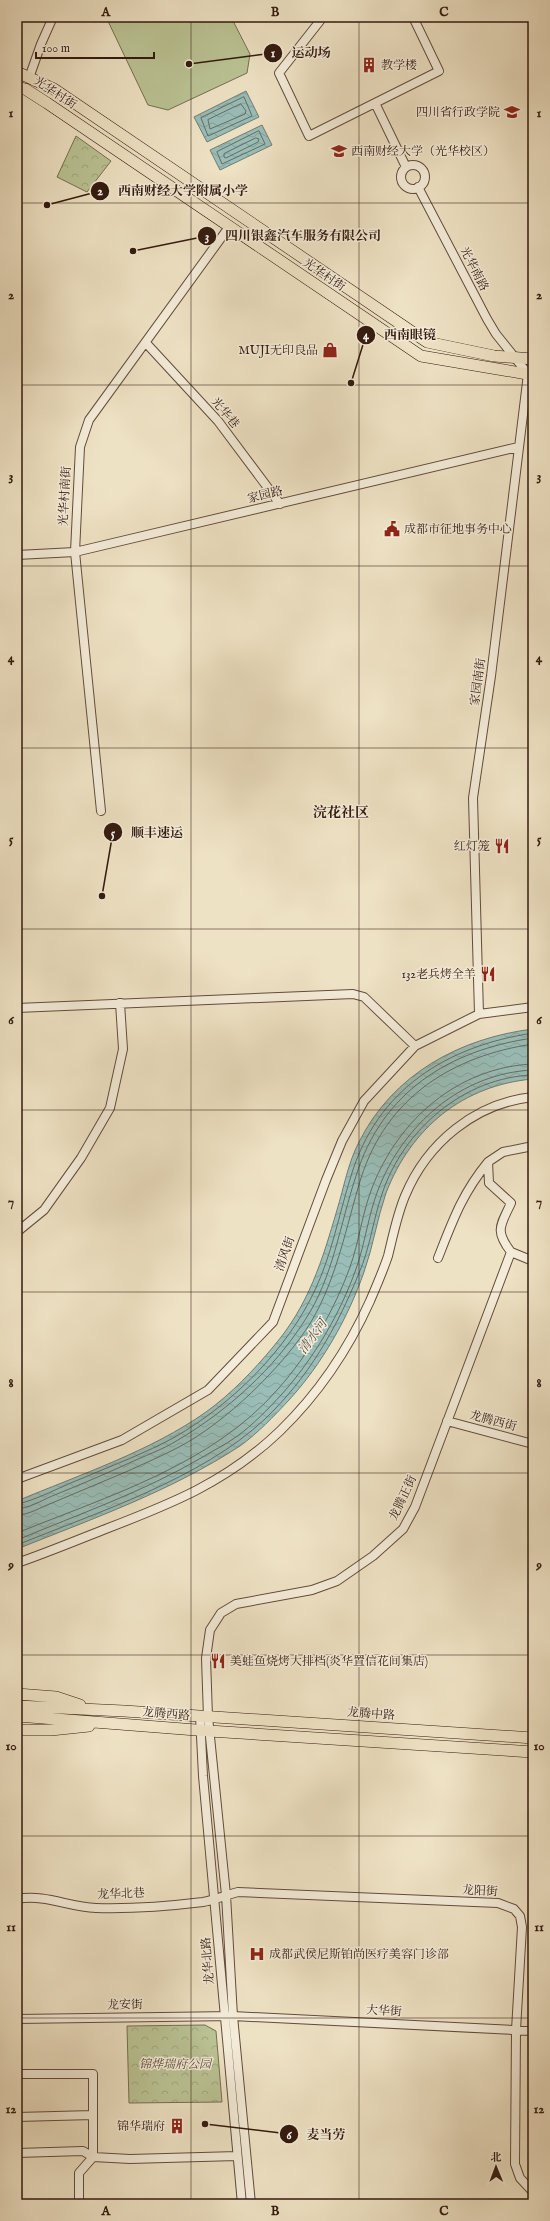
<svg xmlns="http://www.w3.org/2000/svg" width="550" height="2221" font-family="'IM FELL English','Noto Serif SC',serif">
<style>
.green{fill:#bac394;stroke:#766e51}
.park{fill:url(#park-crowns);stroke:#766e51}
.water{fill:url(#water-waves);stroke:#707c73}
.lines{fill:none;stroke-linecap:round;stroke-linejoin:round}
.shore{stroke:#666c62;stroke-width:1}
.minor-casing{stroke:#624c3c;stroke-width:10}
.major-casing{stroke:#331a0e;stroke-width:12}
.minor{stroke:#f4ecd9;stroke-width:8}
.major{stroke:#eee2c4;stroke-width:11}
.grid{fill:none;stroke:#331a0e;stroke-width:1;stroke-opacity:0.55}
.labels{text-anchor:middle;dominant-baseline:central;stroke-width:3;stroke-linejoin:round;paint-order:stroke}
.poi-label{font-size:12px;fill:#331a0e;stroke:#f4ecd9;text-anchor:start}
.street-label{font-size:12px;fill:#331a0e;stroke:#f4ecd9}
.park-label{font-size:12px;font-style:italic;fill:#5c4d36;stroke:#f4ecd9}
.water-label{font-size:13px;font-style:italic;fill:#575349;stroke:#f4ecd9}
.quarter-label{font-size:14px;font-weight:bold;fill:#331a0e;stroke:#f4ecd9}
.leader{fill:none;stroke:#331a0e;stroke-width:1.5}
.callout-dot{fill:#331a0e;stroke:#f4ecd9;stroke-width:1.5}
.mark-label{font-size:12px;text-anchor:middle;font-weight:bold;fill:#fff}
.callout-label{font-size:13px;text-anchor:middle;font-weight:bold;fill:#331a0e;stroke:#f4ecd9;stroke-width:3;stroke-linejoin:round;paint-order:stroke}
.neatline{fill:none;stroke:#331a0e;stroke-width:1.5}
.grid-label{font-size:13px;text-anchor:middle;font-weight:bold;fill:#331a0e}
</style>
<defs>
<pattern id="park-crowns" width="20" height="18" patternUnits="userSpaceOnUse"><rect width="20" height="18" fill="#bac394"/><path d="M2 6a3 3 0 1 1 6 0M12 15a3 3 0 1 1 6 0" fill="none" stroke="#a0a77e"/></pattern>
<pattern id="water-waves" width="16" height="10" patternUnits="userSpaceOnUse"><rect width="16" height="10" fill="#99bdb7"/><path d="M0 5q4-4 8 0t8 0" fill="none" stroke="#84a29c"/></pattern>
</defs>
<rect width="100%" height="100%" fill="#eee2c4"/>
<filter id="stains"><feTurbulence type="fractalNoise" baseFrequency=".005" numOctaves="4"/><feColorMatrix values="0 0 0 0 .2 0 0 0 0 .09 0 0 0 0 .02 0 0 0 .5 -.17"/></filter>
<radialGradient id="worn" r=".72"><stop offset=".6" stop-color="#630" stop-opacity="0"/><stop offset="1" stop-color="#630" stop-opacity=".3"/></radialGradient>
<path class="green" d="M106 17H231L250 54 247 73 168 110 148 105Z"/>
<path class="park" d="M76 136 111 161 87 192 57 177Z
M533 395V433H529Z
M205 2025 216 2031 222 2102 129 2103 127 2026Z"/>
<path class="water" d="M246 91 259 117 207 142 194 117Z
M262 125 272 145 220 170 210 150Z
M533 1029V1079C463 1085 411 1128 386 1193 377 1219 373 1247 364 1272 348 1318 322 1364 289 1400 274 1416 258 1433 240 1446 171 1491 92 1519 17 1549V1501C79 1475 151 1451 206 1412 231 1394 254 1370 273 1347 309 1305 322 1261 337 1210 344 1187 348 1163 359 1142 393 1074 460 1038 533 1029Z"/>
<g class="lines">
<path class="shore" d="M244 97 252 116 208 136 201 118Z
M241 104 246 111 245 114 210 129 208 120Z
M259 131 265 144 222 164 217 152Z
M256 138 259 139 258 142 226 158 224 157V154Z
M17 1504C35 1501 64 1485 83 1478 113 1465 146 1453 175 1437 232 1404 287 1350 315 1290 332 1254 339 1214 351 1176 377 1089 447 1046 533 1033
M17 1509C29 1508 41 1501 52 1496 77 1486 103 1475 127 1464 144 1456 162 1450 178 1440 227 1411 274 1369 305 1320 333 1278 340 1224 356 1176 382 1092 449 1050 533 1038
M17 1515C29 1515 41 1507 52 1503 77 1492 103 1482 128 1471 145 1463 162 1456 179 1447 225 1423 283 1367 311 1322 337 1278 346 1227 361 1178 387 1097 452 1056 533 1044
M17 1533C108 1496 212 1465 278 1389 309 1354 334 1311 350 1267 359 1242 362 1214 372 1188 398 1120 458 1067 533 1064
M17 1540C79 1514 143 1492 201 1458 212 1451 225 1445 236 1437 253 1425 268 1409 282 1394 314 1358 340 1314 356 1269 365 1244 368 1216 378 1190 403 1125 461 1073 533 1070
M17 1545C98 1512 201 1479 265 1419 308 1378 337 1328 359 1273 370 1248 373 1220 382 1194 403 1130 464 1077 533 1075"/>
<defs>
<path id="minor" d="M323 17 279 73 309 136 439 71 413 17
M29 78 41 44 53 17
M375 103 406 167
M401 177a12 12 0 1 1 24 0a12 12 0 1 1-24 0Z
M418 187 487 319 496 334 528 374 491 676 473 798 479 1014
M146 343 218 421 280 504
M17 555 75 552 518 447
M101 811 75 552 80 447 89 420 229 227
M17 1008 353 994 364 997 415 1046
M17 1232 44 1210 81 1158 110 1108 123 1049 120 1003
M511 1252C494 1230 501 1225 511 1203L489 1183 488 1162 503 1152 533 1146
M438 1258C453 1220 462 1194 488 1162
M447 1421 533 1444
M17 1479 122 1440 208 1390 273 1322 326 1180 342 1141 364 1101 415 1046 479 1014 533 1007
M17 1563C46 1553 75 1541 103 1530 171 1504 227 1482 280 1431 318 1394 348 1350 370 1301 376 1287 383 1271 388 1256 393 1236 397 1215 405 1196 427 1143 475 1103 533 1097
M200 1716 203 1776 242 2204
M17 1899C46 1894 68 1907 96 1908 128 1909 170 1906 203 1902 215 1900 226 1895 238 1892L498 1903 514 1909 520 1916 522 1927 516 2030 515 2164 520 2178 533 2192
M17 2019 233 2016 533 2031
M17 2074H93V2157L79 2173V2204
M17 2117 93 2115
M17 2153 83 2151 93 2157 130 2159 237 2156
M251 2204 233 2016 226 1895 208 1717 206 1658 210 1630 221 1613 236 1604 312 1590 337 1581 373 1556 403 1529 415 1507 511 1252 533 1261"/>
<path id="major" d="M17 72 54 89 427 342 494 356 533 359
M17 87 25 89 47 103 421 356 533 375
M17 1694 56 1697 80 1705
M17 1706 124 1711 533 1738
M17 1716 209 1731 533 1752
M17 1730H51L89 1726"/>
</defs>
<use href="#minor" class="minor-casing"/>
<use href="#major" class="major-casing"/>
<use href="#minor" class="minor"/>
<use href="#major" class="major"/>
</g>
<path class="grid" d="M191 17V2204M359 17V2204M17 203H533M17 385H533M17 566H533M17 748H533M17 929H533M17 1110H533M17 1292H533M17 1473H533M17 1655H533M17 1836H533M17 2018H533"/>
<defs>
<symbol id="building-bare" viewBox="-9 -9 18 18"><path d="M-4-6H4V6H1V3H-1V6H-4ZM-2.5-4.3h1.7v1.8h-1.7ZM.8-4.3h1.7v1.8H.8ZM-2.5-1h1.7V.8h-1.7ZM.8-1h1.7V.8H.8Z" fill="#8f2418" stroke="#f4ecd9" stroke-width="2.5" paint-order="stroke"/></symbol>
<symbol id="university-bare" viewBox="-9 -9 18 18"><path d="M0-5L7-2L0 1L-7-2ZM-4 1L0 2.5L4 1V4Q0 6-4 4Z" fill="#8f2418" stroke="#f4ecd9" stroke-width="2.5" paint-order="stroke"/></symbol>
<symbol id="shop-bare" viewBox="-9 -9 18 18"><path d="M-5-2.5h2.3a2.7 3.5 0 0 1 5.4 0H5L5.5 6h-11ZM-1.5-2.5h3a1.5 2.3 0 0 0-3 0Z" fill="#8f2418" stroke="#f4ecd9" stroke-width="2.5" paint-order="stroke"/></symbol>
<symbol id="civic-bare" viewBox="-9 -9 18 18"><path d="M-.6-6.5H3V-4.5H.6V-3L4-1V1h2V6H-6V1h2V-1L-.6-3ZM-1.2 2.5V6h2.4V2.5Z" fill="#8f2418" stroke="#f4ecd9" stroke-width="2.5" paint-order="stroke"/></symbol>
<symbol id="restaurant-bare" viewBox="-9 -9 18 18"><path d="M-5-6h1v4h1v-4h1v4h1v-4h1v5L-1.5 .5V6h-2V.5L-5-1ZM5-6V6H3V1.5H1.5Q1.5-4 5-6Z" fill="#8f2418" stroke="#f4ecd9" stroke-width="2.5" paint-order="stroke"/></symbol>
<symbol id="hospital-bare" viewBox="-9 -9 18 18"><path d="M-5-5h3v3.5h4V-5h3V5h-3V1.5h-4V5h-3Z" fill="#8f2418" stroke="#f4ecd9" stroke-width="2.5" paint-order="stroke"/></symbol>
</defs>
<g fill-rule="evenodd">
<use href="#building-bare" x="358" y="54" width="22" height="22"/>
<use href="#university-bare" x="501" y="101" width="22" height="22"/>
<use href="#university-bare" x="328" y="140" width="22" height="22"/>
<use href="#shop-bare" x="319" y="339" width="22" height="22"/>
<use href="#civic-bare" x="381" y="518" width="22" height="22"/>
<use href="#restaurant-bare" x="491" y="835" width="22" height="22"/>
<use href="#restaurant-bare" x="477" y="963" width="22" height="22"/>
<use href="#restaurant-bare" x="207" y="1650" width="22" height="22"/>
<use href="#hospital-bare" x="246" y="1943" width="22" height="22"/>
<use href="#building-bare" x="166" y="2115" width="22" height="22"/>
</g>
<g class="labels">
<g class="poi-label">
<text x="381" y="65">教学楼</text>
<text x="500" y="112" text-anchor="end">四川省行政学院</text>
<text x="351" y="151">西南财经大学（光华校区）</text>
<text x="318" y="350" text-anchor="end">MUJI无印良品</text>
<text x="404" y="529">成都市征地事务中心</text>
<text x="490" y="846" text-anchor="end">红灯笼</text>
<text x="476" y="974" text-anchor="end">132老兵烤全羊</text>
<text x="230" y="1661">美蛙鱼烧烤大排档(炎华置信花间集店)</text>
<text x="269" y="1954">成都武侯尼斯铂尚医疗美容门诊部</text>
<text x="165" y="2126" text-anchor="end">锦华瑞府</text>
</g>
<g class="street-label">
<text transform="translate(55 93) rotate(33)">光华村街</text>
<text transform="translate(474 269) rotate(63)">光华南路</text>
<text transform="translate(324 275) rotate(34)">光华村街</text>
<text transform="translate(225 413) rotate(50)">光华巷</text>
<text transform="translate(265 495) rotate(-14)">家园路</text>
<text transform="translate(65 496) rotate(-87)">光华村南街</text>
<text transform="translate(478 682) rotate(-82)">家园南街</text>
<text transform="translate(285 1254) rotate(-70)">清风街</text>
<text transform="translate(493 1421) rotate(15)">龙腾西街</text>
<text transform="translate(403 1498) rotate(-65)">龙腾正街</text>
<text transform="translate(166 1714) rotate(5)">龙腾西路</text>
<text transform="translate(371 1714) rotate(4)">龙腾中路</text>
<text transform="translate(480 1891) rotate(3)">龙阳街</text>
<text transform="translate(121 1894) rotate(-2)">龙华北巷</text>
<text transform="translate(208 1961) rotate(-95)">龙华北路</text>
<text transform="translate(125 2005) rotate(-1)">龙安街</text>
<text transform="translate(384 2011) rotate(3)">大华街</text>
</g>
<g class="park-label">
<text x="175" y="2064">锦烨瑞府公园</text>
</g>
<g class="water-label">
<text transform="translate(313 1337) rotate(-54)">清水河</text>
</g>
<g class="quarter-label">
<text x="341" y="813">浣花社区</text>
</g>
</g>
<path class="leader" d="M189 64L273 53M47 205L100 191M133 251L207 236M351 383L366 335M102 896L113 832M205 2124L289 2134"/>
<g class="callout-dot">
<circle cx="189" cy="64" r="4"/>
<circle cx="47" cy="205" r="4"/>
<circle cx="133" cy="251" r="4"/>
<circle cx="351" cy="383" r="4"/>
<circle cx="102" cy="896" r="4"/>
<circle cx="205" cy="2124" r="4"/>
<circle cx="273" cy="53" r="10"/>
<circle cx="100" cy="191" r="10"/>
<circle cx="207" cy="236" r="10"/>
<circle cx="366" cy="335" r="10"/>
<circle cx="113" cy="832" r="10"/>
<circle cx="289" cy="2134" r="10"/>
</g>
<g class="mark-label">
<text x="273" y="57">1</text>
<text x="100" y="195">2</text>
<text x="207" y="240">3</text>
<text x="366" y="339">4</text>
<text x="113" y="837">5</text>
<text x="289" y="2139">6</text>
</g>
<g class="callout-label">
<text x="311" y="57">运动场</text>
<text x="183" y="195">西南财经大学附属小学</text>
<text x="303" y="240">四川银鑫汽车服务有限公司</text>
<text x="410" y="339">西南眼镜</text>
<text x="157" y="837">顺丰速运</text>
<text x="326" y="2139">麦当劳</text>
</g>
<rect width="550" height="2221" fill="none" stroke="#eee2c4" stroke-width="44"/>
<g transform="translate(496 2167) rotate(359)" stroke="#f4ecd9" stroke-width="3" paint-order="stroke">
<path d="M0-3L7 15L0 10L-7 15Z" fill="#331a0e"/>
<text y="-6" font-size="11" font-weight="bold" text-anchor="middle" fill="#331a0e">北</text>
</g>
<path d="M36 52v6h118v-6" fill="none" stroke="#331a0e" stroke-width="2"/>
<text x="42" y="52" font-size="12" fill="#331a0e" stroke="#f4ecd9" stroke-width="3" paint-order="stroke">100 m</text>
<rect x="22" y="22" width="506" height="2177" class="neatline"/>
<g class="grid-label">
<text x="106" y="16">A</text>
<text x="275" y="16">B</text>
<text x="444" y="16">C</text>
<text x="11" y="117">1</text>
<text x="539" y="117">1</text>
<text x="11" y="299">2</text>
<text x="539" y="299">2</text>
<text x="11" y="480">3</text>
<text x="539" y="480">3</text>
<text x="11" y="662">4</text>
<text x="539" y="662">4</text>
<text x="11" y="843">5</text>
<text x="539" y="843">5</text>
<text x="11" y="1024">6</text>
<text x="539" y="1024">6</text>
<text x="11" y="1206">7</text>
<text x="539" y="1206">7</text>
<text x="11" y="1387">8</text>
<text x="539" y="1387">8</text>
<text x="11" y="1569">9</text>
<text x="539" y="1569">9</text>
<text x="11" y="1750">10</text>
<text x="539" y="1750">10</text>
<text x="11" y="1931">11</text>
<text x="539" y="1931">11</text>
<text x="11" y="2113">12</text>
<text x="539" y="2113">12</text>
<text x="106" y="2215">A</text>
<text x="275" y="2215">B</text>
<text x="444" y="2215">C</text>
</g>
<rect width="100%" height="100%" filter="url(#stains)"/>
<rect width="100%" height="100%" fill="url(#worn)"/>
</svg>
